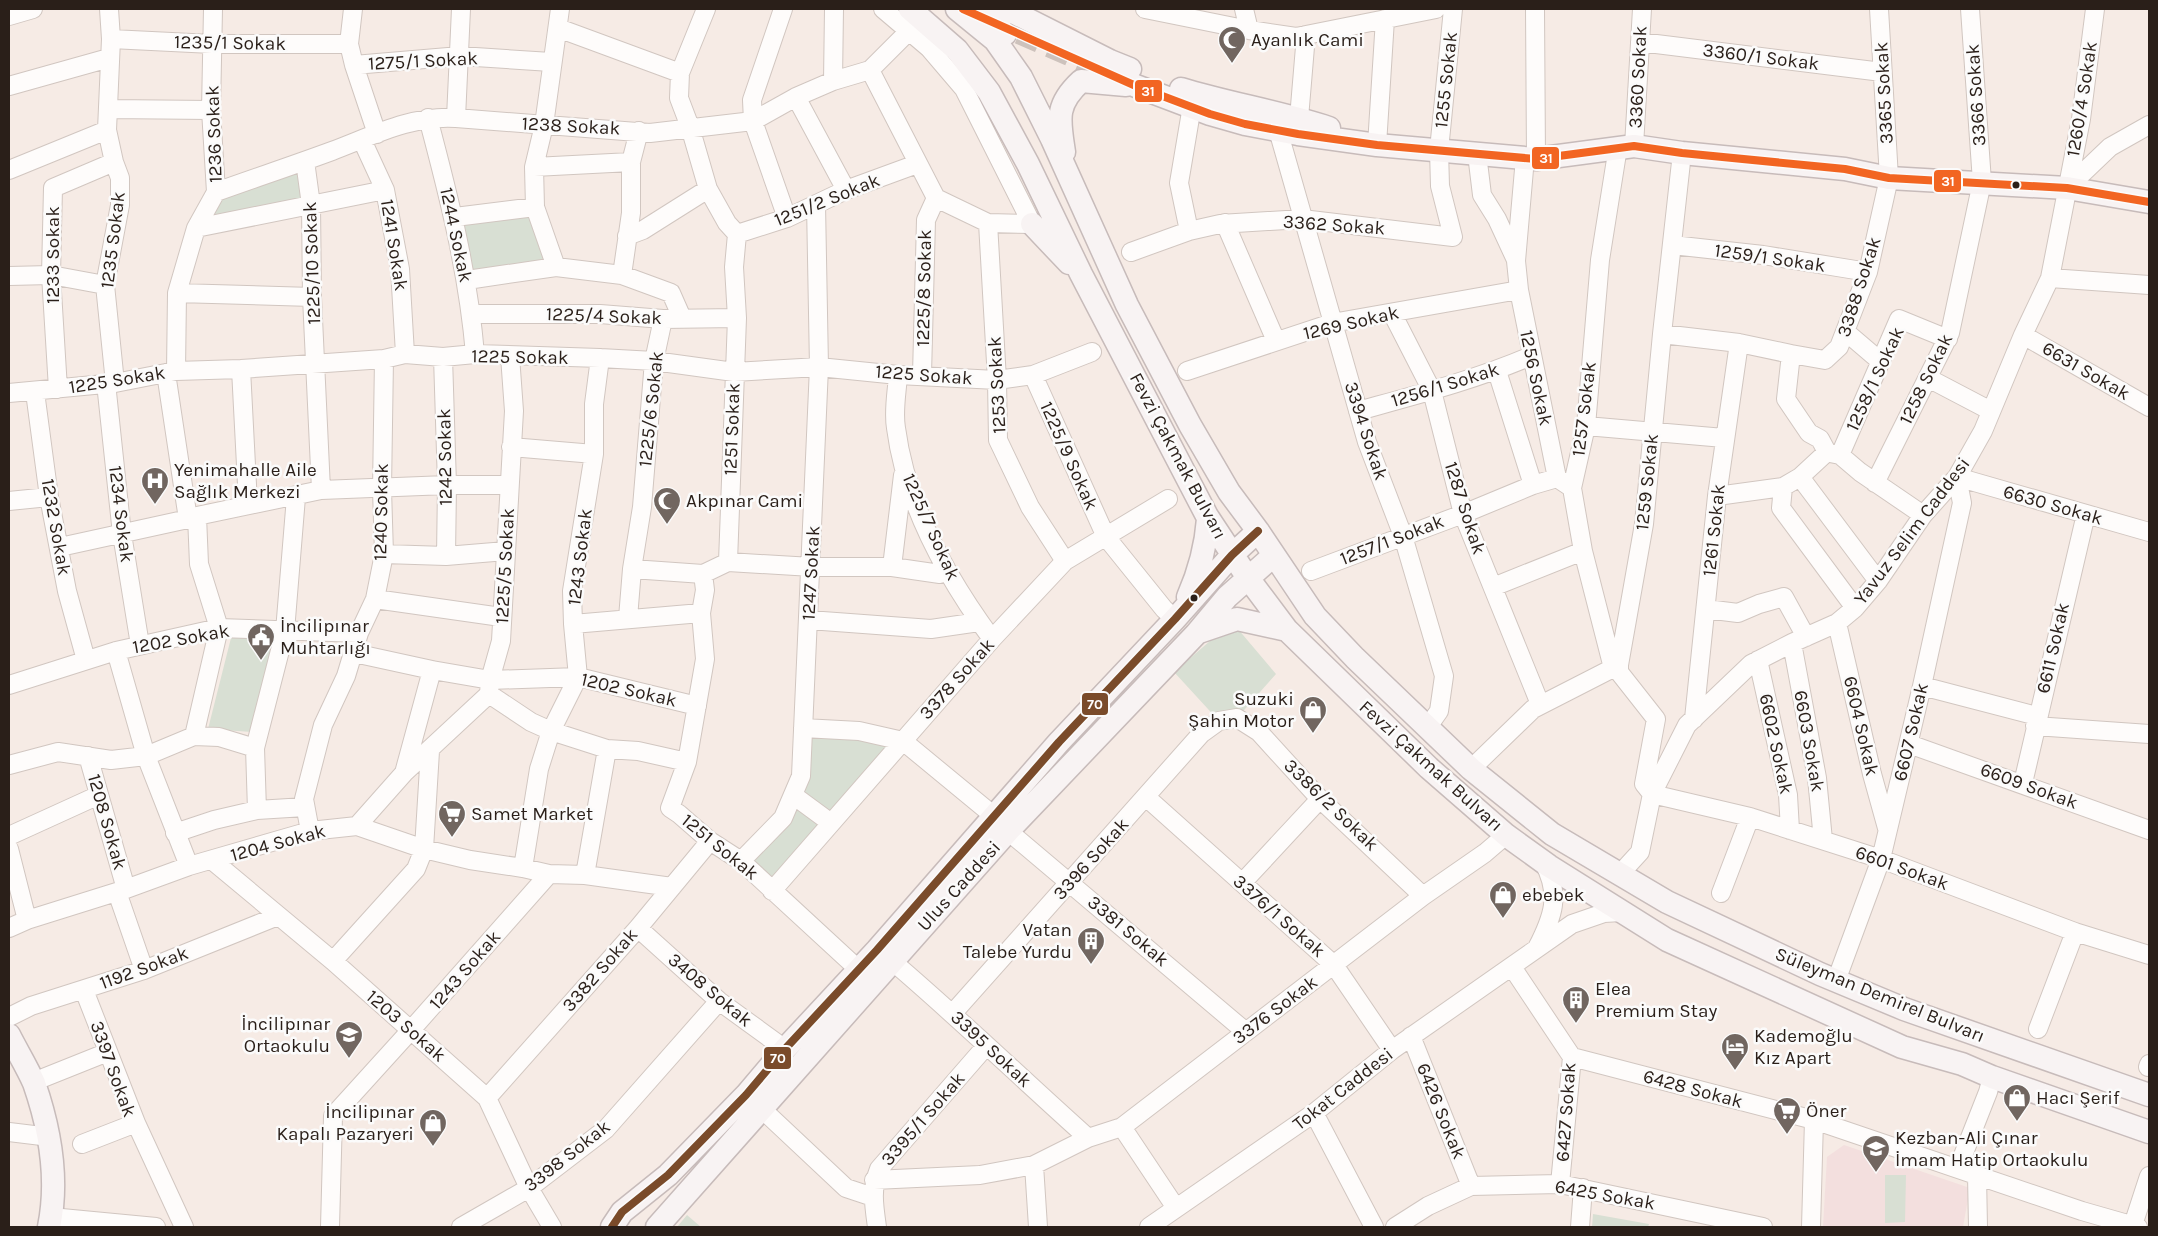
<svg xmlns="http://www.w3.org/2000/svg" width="2158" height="1236" font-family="Karla,sans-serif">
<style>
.education{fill:#f3dfde}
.green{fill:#d8dfd3}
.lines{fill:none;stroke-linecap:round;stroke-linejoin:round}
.major-tunnel{stroke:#cdc2bc;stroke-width:22;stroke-dasharray:22 11;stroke-linecap:butt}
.minor-casing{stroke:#d1c6c0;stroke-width:20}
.major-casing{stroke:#c7bbba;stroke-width:25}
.minor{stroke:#fefcfb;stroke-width:18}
.major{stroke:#f8f3f3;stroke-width:22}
.bus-1-casing{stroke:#fbfbfb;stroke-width:11}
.bus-2-casing{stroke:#fbfbfb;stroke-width:11}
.bus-1{stroke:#f26522;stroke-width:8}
.bus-2{stroke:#7a4b2a;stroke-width:8}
.bus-dot{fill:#2a1f19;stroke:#fbfbfb;stroke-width:2}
.labels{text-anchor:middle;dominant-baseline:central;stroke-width:5;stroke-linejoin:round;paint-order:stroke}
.poi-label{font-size:19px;fill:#2a1f19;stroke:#fbfbfb;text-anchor:start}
.street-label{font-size:19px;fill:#2a1f19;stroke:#fbfbfb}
.line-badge{stroke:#fbfbfb;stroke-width:2}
.badge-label{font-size:14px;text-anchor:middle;font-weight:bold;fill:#fff}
</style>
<rect width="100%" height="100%" fill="#f6ebe5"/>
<path class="education" d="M1844 1145 1970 1188 1963 1227H1823L1827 1157Z"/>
<path class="green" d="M305 161 311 205 196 228 216 192Z
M535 207 556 267 467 280 455 217Z
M1232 622 1276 674 1237 718 1219 721 1174 672Z
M232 634 279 637 252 732 208 729Z
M803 728 903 741 772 891 741 861 783 818Z
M1885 1175H1906L1905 1222 1885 1223Z
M1593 1214 1649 1224 1648 1227H1592Z
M687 1215 701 1227H677Z"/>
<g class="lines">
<path class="major-tunnel" d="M989 20 1108 72"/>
<defs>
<path id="minor" d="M109 9 111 39 107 130 114 162 120 178V205L105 285 115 383
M353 9 349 44 354 65 377 134
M706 9 680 73 679 98 690 127 708 189 727 223 737 234 734 267 737 318 728 562 703 574 705 590 701 613 705 659 687 762 670 808 679 814 710 841 741 861 858 969
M783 9 752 100 753 121 787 218
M883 9 929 48 964 89 1032 224 988 223 936 198
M1145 9 1249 30 1296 37 1436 9
M1244 9 1249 30
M1535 9 1536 159
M9 16 33 9
M558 28 680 73
M111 39 212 44H349
M1640 42 1882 72
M354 65 460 56 551 62
M870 70 936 198 926 220 922 375
M833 81 834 9
M9 86 109 58
M796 97 846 190
M108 109 211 110
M428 118C449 197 468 272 475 354
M456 118 461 9
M1278 130 1367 442 1403 536 1444 676 1439 711 1427 728
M1298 130 1306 35
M362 140 385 190 400 269 405 354
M1377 145 1385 19
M1634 146 1642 9
M1682 153 1662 334 1644 524 1619 665V672L1656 719 1644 784 1652 794 1750 817 1881 859 2075 932 2149 955
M1477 154 1482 195 1497 219 1516 260
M1525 158 1516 261 1519 290 1557 478 1572 488
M305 161 311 205 312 297 321 490
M534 167 631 162
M9 170 107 130
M2067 188 2110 147 2149 125
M216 192C255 178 294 165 332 151 372 136 412 115 456 118L650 133 753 121 796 97 833 81 870 70 910 30
M455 217 535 207
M988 223 997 380 998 440 1030 507 1065 561
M1225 223 1276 341
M196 228 385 190
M1189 231 1179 183 1192 106
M737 234 787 218 846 190 917 164
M627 236 643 230 708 189
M1672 245 1763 255 1868 272
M1131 252 1189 231 1220 224 1302 219 1453 237 1440 186 1439 150 1453 9
M556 267 535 207 534 167 544 125 560 9
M622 275 631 213V162L639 131
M9 276 51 275 105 285
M2050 278 2149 285
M467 280 556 267 622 275 671 293 682 318
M177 293 312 297
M1392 313 1432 391 1463 514 1540 704
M472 314H600L663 319 737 318
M1846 332 1880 361
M1662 334 1739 343 1791 354
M2023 335 2149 407
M443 357 447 485 446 556
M241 369 248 504
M176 371 177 293 196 228 216 192 211 110 213 9
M1187 371 1332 323 1519 290
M1497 371 1533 485
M166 373 188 519 197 516 199 564 219 628 194 736
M898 375C897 392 893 411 896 428 906 505 947 578 992 639
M1033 375 1106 537 1164 609 1175 619
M1928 378 1991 411
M106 383 122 534 140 645
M58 389 51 275 53 188 114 162
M35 392 49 497 67 591 86 660
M9 393 115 383 176 371 241 369 384 359 405 354 443 357 475 354 600 358 654 361 734 372 819 367 898 375 997 380 1033 375 1092 352
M1358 411C1416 395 1475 380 1531 356
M1586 426 1724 438
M511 447 594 454
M1830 453 1840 455 1860 472 1923 515
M1840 455 1899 319 1948 339
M1800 477 1878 581
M1875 483 1950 333 1982 182 1970 9
M1783 487 1781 508 1855 608
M1717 496 1783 487 1800 477 1827 452 1820 439 1809 433 1786 399 1791 354 1825 360 1839 347 1868 272 1889 178 1879 9
M9 501 49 497
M197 516 321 490 447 485H509
M60 547 188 519
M384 554 446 556 506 551
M728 562 812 567H892L940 574 946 568
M892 567 903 475
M632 569 703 574
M1311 571 1463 514 1533 485 1557 478
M1493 587 1583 551
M375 599 501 617
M1706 609 1738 613 1759 604 1784 597 1806 637
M628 618 632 569 642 507 654 361 663 319
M809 620 931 629 979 622
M1837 623 1872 774 1887 828
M573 624 701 613
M1792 643 1817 778 1823 840
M116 651 146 756 189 866
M354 653 432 670 490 680 578 677 697 706
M1758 660 1788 795 1790 830
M1613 668 1583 551 1572 488 1586 426 1600 260 1618 147
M9 685 116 651 219 628 359 633
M1922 686 2037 716
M489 694 531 722 551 731 607 749 638 751 687 762
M1694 719 1717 496 1739 343
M2035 726 2149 734
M803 728 859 731 903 741 994 816
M1909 744 2149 830
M88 756 126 889
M9 765 58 752 111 760 146 756 194 736 219 737 255 748
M1471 769 1533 709 1619 665
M404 773 432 670
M2023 783 2086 514
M793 795 831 823
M1146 797 1334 965 1392 1050
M257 810 255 748 285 631 296 497
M357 826 404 773 489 694 490 680 501 641 514 411 510 356
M310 831 304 799 323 725 346 676 359 633 375 599 384 554 382 489 384 359
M1008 831 1246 1032
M175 833 214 820 257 810 305 807
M9 836 99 795
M9 849 27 920
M213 861 333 961 487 1098 529 1188 552 1227
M741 861 783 818 801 776 819 367 816 204
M523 868 539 769 551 731 578 677 573 624 572 591 594 454V404L600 358
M585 875 607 749
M1619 875 1640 852 1652 794 1687 725 1751 664 1792 643 1837 623 1855 608 1878 581 1923 515 1957 477 1983 431 2023 335 2050 278 2081 119 2095 9
M1242 883 1320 799
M772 891 992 639 1065 561 1168 499
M117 892 144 970
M1721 893 1750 817
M9 928 27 920 126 889 189 866 310 831 357 826 424 849 470 860 523 868 549 874 585 875 672 887
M638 928 719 1001 785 1049
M1537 948C1553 917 1561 895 1544 863
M333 961 416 869 424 849 430 751
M892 961C959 1018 1022 1079 1088 1138
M1512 967 1572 1057 1560 1184
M1836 981 1881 859 1922 686 1962 503 1957 477 2149 532
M953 1013 1201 734 1219 721 1237 718 1259 732 1320 799 1423 896
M9 1017 31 1006 144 970 278 916
M2038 1029 2075 932
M1411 1036 1471 1186
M1572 1057 1814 1120 2082 1211 2138 1227
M2148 1067 2149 1064
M33 1082 108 1052
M487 1098 638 928 710 841
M763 1110 846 1188 873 1197
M1314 1113 1374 1227
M136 1123 184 1227
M1122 1127 1176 1208
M9 1132 50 1137
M82 1144 136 1123 84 990
M1034 1165 1038 1227
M1958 1168 1988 1092 1992 1077
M1977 1175 1978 1227
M874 1180 980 1175 1034 1165 1088 1138 1122 1127 1423 896 1485 853 1506 835
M51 1217 156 1227
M2133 1225 2149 1176
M330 1227 333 1116 411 1030 549 874
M461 1227 529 1188 606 1129 719 1001
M877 1227C874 1206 871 1189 879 1169L986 1046
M1149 1227 1314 1113 1392 1050 1572 924 1604 913 1622 912
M1395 1227 1428 1206 1471 1186 1560 1184 1763 1227
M1580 1227 1583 1188
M1811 1227 1814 1120"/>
<path id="major" d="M910 9 957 50 989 92 1028 164 1081 274 1207 516 1248 578 1287 630 1429 768 1506 835 1549 866 1667 940 1902 1047 1962 1064 1992 1077 2149 1132
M957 9 995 40 1021 77 1052 139 1127 305 1190 425 1229 492 1258 531 1315 616 1355 658 1471 769 1552 834 1667 902 1820 974 1904 1009 2149 1095
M983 9 1005 34
M1007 9 1110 61 1130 69
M1108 72 1136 86 1210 114 1245 124 1298 134 1377 145 1536 159 1634 146 1682 153 1845 169 1889 178 2067 188 2149 202
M1181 89C1230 104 1281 112 1329 128
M1064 152C1059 119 1055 105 1081 81L1126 85
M1032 224 1069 263
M1188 597C1199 572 1206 546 1208 519
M1199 632 1237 619 1287 630
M9 1035C17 1051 27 1067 34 1083 50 1129 59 1178 49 1227
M612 1227 622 1212 668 1175 746 1095 785 1049 877 950 1059 742 1175 619 1232 555 1258 531
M657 1227 1008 831 1196 634 1227 597 1273 556"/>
</defs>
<use href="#minor" class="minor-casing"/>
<use href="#major" class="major-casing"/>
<use href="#minor" class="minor"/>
<use href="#major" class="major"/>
<defs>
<path id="bus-1" d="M963 9 1136 86 1210 114 1245 124 1298 134 1377 145 1536 159 1634 146 1682 153 1845 169 1889 178 2067 188 2149 202"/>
<path id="bus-2" d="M612 1227 622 1212 668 1175 746 1095 785 1049 877 950 1059 742 1175 619 1232 555 1258 531"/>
</defs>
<use href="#bus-1" class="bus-1-casing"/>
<use href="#bus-2" class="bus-2-casing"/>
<use href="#bus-1" class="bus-1"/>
<use href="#bus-2" class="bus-2"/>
</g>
<defs>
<symbol id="mosque-pin" viewBox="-11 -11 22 30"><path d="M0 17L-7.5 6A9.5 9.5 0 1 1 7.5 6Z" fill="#716660" stroke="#fbfbfb"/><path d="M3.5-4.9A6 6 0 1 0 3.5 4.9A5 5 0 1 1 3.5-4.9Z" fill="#fff"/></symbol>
<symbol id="hospital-pin" viewBox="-11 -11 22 30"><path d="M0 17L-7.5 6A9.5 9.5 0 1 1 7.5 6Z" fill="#716660" stroke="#fbfbfb"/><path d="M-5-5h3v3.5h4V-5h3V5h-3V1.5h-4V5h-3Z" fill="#fff"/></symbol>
<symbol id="civic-pin" viewBox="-11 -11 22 30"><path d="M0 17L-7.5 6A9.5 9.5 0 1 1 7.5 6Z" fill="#716660" stroke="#fbfbfb"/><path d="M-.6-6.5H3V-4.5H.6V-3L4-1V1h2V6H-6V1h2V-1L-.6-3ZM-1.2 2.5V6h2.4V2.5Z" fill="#fff"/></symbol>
<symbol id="shop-pin" viewBox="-11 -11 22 30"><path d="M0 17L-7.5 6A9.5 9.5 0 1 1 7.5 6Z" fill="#716660" stroke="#fbfbfb"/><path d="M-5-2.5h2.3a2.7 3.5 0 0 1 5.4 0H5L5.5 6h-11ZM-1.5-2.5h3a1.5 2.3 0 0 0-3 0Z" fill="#fff"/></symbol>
<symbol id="supermarket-pin" viewBox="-11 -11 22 30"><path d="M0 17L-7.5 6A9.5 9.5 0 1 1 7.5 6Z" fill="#716660" stroke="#fbfbfb"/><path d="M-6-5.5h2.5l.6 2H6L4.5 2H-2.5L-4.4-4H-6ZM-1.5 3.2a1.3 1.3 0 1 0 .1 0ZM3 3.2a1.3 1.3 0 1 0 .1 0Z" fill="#fff"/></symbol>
<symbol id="building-pin" viewBox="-11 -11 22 30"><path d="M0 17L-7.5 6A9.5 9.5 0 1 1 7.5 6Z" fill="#716660" stroke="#fbfbfb"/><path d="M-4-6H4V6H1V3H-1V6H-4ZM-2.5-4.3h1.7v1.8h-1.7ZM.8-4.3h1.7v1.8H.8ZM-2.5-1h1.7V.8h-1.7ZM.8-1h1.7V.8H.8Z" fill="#fff"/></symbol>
<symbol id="school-pin" viewBox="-11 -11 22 30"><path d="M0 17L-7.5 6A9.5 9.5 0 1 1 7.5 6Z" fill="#716660" stroke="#fbfbfb"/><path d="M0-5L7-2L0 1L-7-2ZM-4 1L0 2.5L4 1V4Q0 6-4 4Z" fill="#fff"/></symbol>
<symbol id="hotel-pin" viewBox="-11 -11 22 30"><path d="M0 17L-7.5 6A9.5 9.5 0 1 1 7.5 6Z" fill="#716660" stroke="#fbfbfb"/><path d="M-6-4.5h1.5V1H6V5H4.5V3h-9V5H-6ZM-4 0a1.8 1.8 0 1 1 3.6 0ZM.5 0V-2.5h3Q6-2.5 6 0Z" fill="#fff"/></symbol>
</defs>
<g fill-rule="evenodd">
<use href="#mosque-pin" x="1216" y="24" width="32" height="43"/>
<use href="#hospital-pin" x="139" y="465" width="32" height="43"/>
<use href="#mosque-pin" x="651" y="485" width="32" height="43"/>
<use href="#civic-pin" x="245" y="621" width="32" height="43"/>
<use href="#shop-pin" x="1297" y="694" width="32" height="43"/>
<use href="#supermarket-pin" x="436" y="798" width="32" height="43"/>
<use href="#shop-pin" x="1487" y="879" width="32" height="43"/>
<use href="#building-pin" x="1075" y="925" width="32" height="43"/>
<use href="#building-pin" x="1560" y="984" width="32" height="43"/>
<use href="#school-pin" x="333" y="1019" width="32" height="43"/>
<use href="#hotel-pin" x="1719" y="1031" width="32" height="43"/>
<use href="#shop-pin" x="2001" y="1082" width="32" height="43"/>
<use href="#supermarket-pin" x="1771" y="1095" width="32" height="43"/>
<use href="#shop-pin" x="417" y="1107" width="32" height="43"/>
<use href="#school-pin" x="1860" y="1133" width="32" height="43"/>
</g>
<g class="bus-dot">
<circle cx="2016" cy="185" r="4.5"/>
<circle cx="1194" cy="598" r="4.5"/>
</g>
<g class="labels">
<g class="poi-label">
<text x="1251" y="40">Ayanlık Cami</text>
<text x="174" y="470">Yenimahalle Aile<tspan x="174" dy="22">Sağlık Merkezi</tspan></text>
<text x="686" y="501">Akpınar Cami</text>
<text x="280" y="626">İncilipınar<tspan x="280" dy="22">Muhtarlığı</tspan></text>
<text x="1294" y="699" text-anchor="end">Suzuki<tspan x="1294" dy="22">Şahin Motor</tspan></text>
<text x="471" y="814">Samet Market</text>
<text x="1522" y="895">ebebek</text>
<text x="1072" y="930" text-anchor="end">Vatan<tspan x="1072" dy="22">Talebe Yurdu</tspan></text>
<text x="1595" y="989">Elea<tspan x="1595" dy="22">Premium Stay</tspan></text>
<text x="330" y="1024" text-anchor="end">İncilipınar<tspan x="330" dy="22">Ortaokulu</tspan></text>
<text x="1754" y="1036">Kademoğlu<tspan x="1754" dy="22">Kız Apart</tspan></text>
<text x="2036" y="1098">Hacı Şerif</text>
<text x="1806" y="1111">Öner</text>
<text x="414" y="1112" text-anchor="end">İncilipınar<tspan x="414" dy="22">Kapalı Pazaryeri</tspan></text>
<text x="1895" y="1138">Kezban-Ali Çınar<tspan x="1895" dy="22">İmam Hatip Ortaokulu</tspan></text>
</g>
<g class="street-label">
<text transform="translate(230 43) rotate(1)">1235/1 Sokak</text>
<text transform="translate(1761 57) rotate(7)">3360/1 Sokak</text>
<text transform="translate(423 61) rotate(-3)">1275/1 Sokak</text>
<text transform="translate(1638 77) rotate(-87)">3360 Sokak</text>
<text transform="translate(1446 80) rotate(-84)">1255 Sokak</text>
<text transform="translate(1884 93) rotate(-93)">3365 Sokak</text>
<text transform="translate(1976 95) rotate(-94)">3366 Sokak</text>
<text transform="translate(2082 99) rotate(-81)">1260/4 Sokak</text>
<text transform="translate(571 126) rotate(3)">1238 Sokak</text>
<text transform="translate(214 134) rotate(-92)">1236 Sokak</text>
<text transform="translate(827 200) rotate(-22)">1251/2 Sokak</text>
<text transform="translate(1334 225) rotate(4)">3362 Sokak</text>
<text transform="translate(456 235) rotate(78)">1244 Sokak</text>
<text transform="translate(113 240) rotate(-83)">1235 Sokak</text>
<text transform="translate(394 245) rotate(81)">1241 Sokak</text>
<text transform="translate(53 255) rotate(-90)">1233 Sokak</text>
<text transform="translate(1770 258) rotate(8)">1259/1 Sokak</text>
<text transform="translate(312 263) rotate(-92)">1225/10 Sokak</text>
<text transform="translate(1859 287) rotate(-72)">3388 Sokak</text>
<text transform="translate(924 288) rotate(-89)">1225/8 Sokak</text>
<text transform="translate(604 316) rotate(2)">1225/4 Sokak</text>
<text transform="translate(1351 323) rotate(-13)">1269 Sokak</text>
<text transform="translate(520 357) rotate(1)">1225 Sokak</text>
<text transform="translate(2086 371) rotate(30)">6631 Sokak</text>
<text transform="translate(924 375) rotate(4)">1225 Sokak</text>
<text transform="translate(1536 378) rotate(78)">1256 Sokak</text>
<text transform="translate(1875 379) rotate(-65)">1258/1 Sokak</text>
<text transform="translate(1926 379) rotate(-64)">1258 Sokak</text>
<text transform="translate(117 380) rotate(-9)">1225 Sokak</text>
<text transform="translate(997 385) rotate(-93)">1253 Sokak</text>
<text transform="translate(1445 385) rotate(-17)">1256/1 Sokak</text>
<text transform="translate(651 409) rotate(-84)">1225/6 Sokak</text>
<text transform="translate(1584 409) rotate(-83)">1257 Sokak</text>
<text transform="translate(732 429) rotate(-88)">1251 Sokak</text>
<text transform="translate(1366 431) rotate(72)">3394 Sokak</text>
<text transform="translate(1069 456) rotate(66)">1225/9 Sokak</text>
<text transform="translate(1178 456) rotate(62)">Fevzi Çakmak Bulvarı</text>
<text transform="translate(445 457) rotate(-91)">1242 Sokak</text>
<text transform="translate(1647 482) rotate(-84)">1259 Sokak</text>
<text transform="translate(2053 505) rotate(16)">6630 Sokak</text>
<text transform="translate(1465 508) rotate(72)">1287 Sokak</text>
<text transform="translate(381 512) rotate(-89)">1240 Sokak</text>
<text transform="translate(121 514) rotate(83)">1234 Sokak</text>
<text transform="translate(56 527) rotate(80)">1232 Sokak</text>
<text transform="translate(931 527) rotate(66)">1225/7 Sokak</text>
<text transform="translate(1714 530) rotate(-84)">1261 Sokak</text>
<text transform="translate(1912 531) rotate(-53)">Yavuz Selim Caddesi</text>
<text transform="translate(1392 540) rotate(-21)">1257/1 Sokak</text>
<text transform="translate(580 557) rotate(-83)">1243 Sokak</text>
<text transform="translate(505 566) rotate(-87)">1225/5 Sokak</text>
<text transform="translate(811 573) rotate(-87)">1247 Sokak</text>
<text transform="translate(181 639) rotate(-10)">1202 Sokak</text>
<text transform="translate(2053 648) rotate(-77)">6611 Sokak</text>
<text transform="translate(957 679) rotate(-48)">3378 Sokak</text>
<text transform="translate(629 690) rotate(13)">1202 Sokak</text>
<text transform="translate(1861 726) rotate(77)">6604 Sokak</text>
<text transform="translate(1911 732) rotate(-77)">6607 Sokak</text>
<text transform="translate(1809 741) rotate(80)">6603 Sokak</text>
<text transform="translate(1776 744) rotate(78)">6602 Sokak</text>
<text transform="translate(1431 766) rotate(42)">Fevzi Çakmak Bulvarı</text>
<text transform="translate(2029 786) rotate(20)">6609 Sokak</text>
<text transform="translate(1331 805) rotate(44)">3386/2 Sokak</text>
<text transform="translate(107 822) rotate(74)">1208 Sokak</text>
<text transform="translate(278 843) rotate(-15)">1204 Sokak</text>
<text transform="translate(720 847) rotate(39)">1251 Sokak</text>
<text transform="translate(1091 859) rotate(-48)">3396 Sokak</text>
<text transform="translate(1902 868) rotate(20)">6601 Sokak</text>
<text transform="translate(959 886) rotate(-48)">Ulus Caddesi</text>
<text transform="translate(1279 916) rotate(41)">3376/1 Sokak</text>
<text transform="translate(1128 931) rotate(40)">3381 Sokak</text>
<text transform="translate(144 968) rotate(-20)">1192 Sokak</text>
<text transform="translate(465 970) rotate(-49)">1243 Sokak</text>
<text transform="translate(600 970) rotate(-49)">3382 Sokak</text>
<text transform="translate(710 990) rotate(40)">3408 Sokak</text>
<text transform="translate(1880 995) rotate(22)">Süleyman Demirel Bulvarı</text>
<text transform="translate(1275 1010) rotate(-37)">3376 Sokak</text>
<text transform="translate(406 1026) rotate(41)">1203 Sokak</text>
<text transform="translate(991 1049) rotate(43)">3395 Sokak</text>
<text transform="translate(113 1069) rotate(70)">3397 Sokak</text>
<text transform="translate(1343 1089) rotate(-38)">Tokat Caddesi</text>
<text transform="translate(1693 1089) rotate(15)">6428 Sokak</text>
<text transform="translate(1441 1111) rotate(68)">6426 Sokak</text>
<text transform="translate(1566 1112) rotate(-86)">6427 Sokak</text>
<text transform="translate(923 1119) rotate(-49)">3395/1 Sokak</text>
<text transform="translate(567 1156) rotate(-38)">3398 Sokak</text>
<text transform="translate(1605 1195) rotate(10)">6425 Sokak</text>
</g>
</g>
<g class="line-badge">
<rect x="1134" y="79" width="29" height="24" rx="5" fill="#f26522"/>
<rect x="1531" y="146" width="29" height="24" rx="5" fill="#f26522"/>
<rect x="1933" y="169" width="29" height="24" rx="5" fill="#f26522"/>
<rect x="1081" y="692" width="28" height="24" rx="5" fill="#7a4b2a"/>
<rect x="763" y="1046" width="29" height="24" rx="5" fill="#7a4b2a"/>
</g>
<g class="badge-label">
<text x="1148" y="96">31</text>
<text x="1546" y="163">31</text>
<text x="1948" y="186">31</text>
<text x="1095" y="709">70</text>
<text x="778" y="1063">70</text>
</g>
<rect width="2158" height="1236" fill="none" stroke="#2a1f19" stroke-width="20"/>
</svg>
